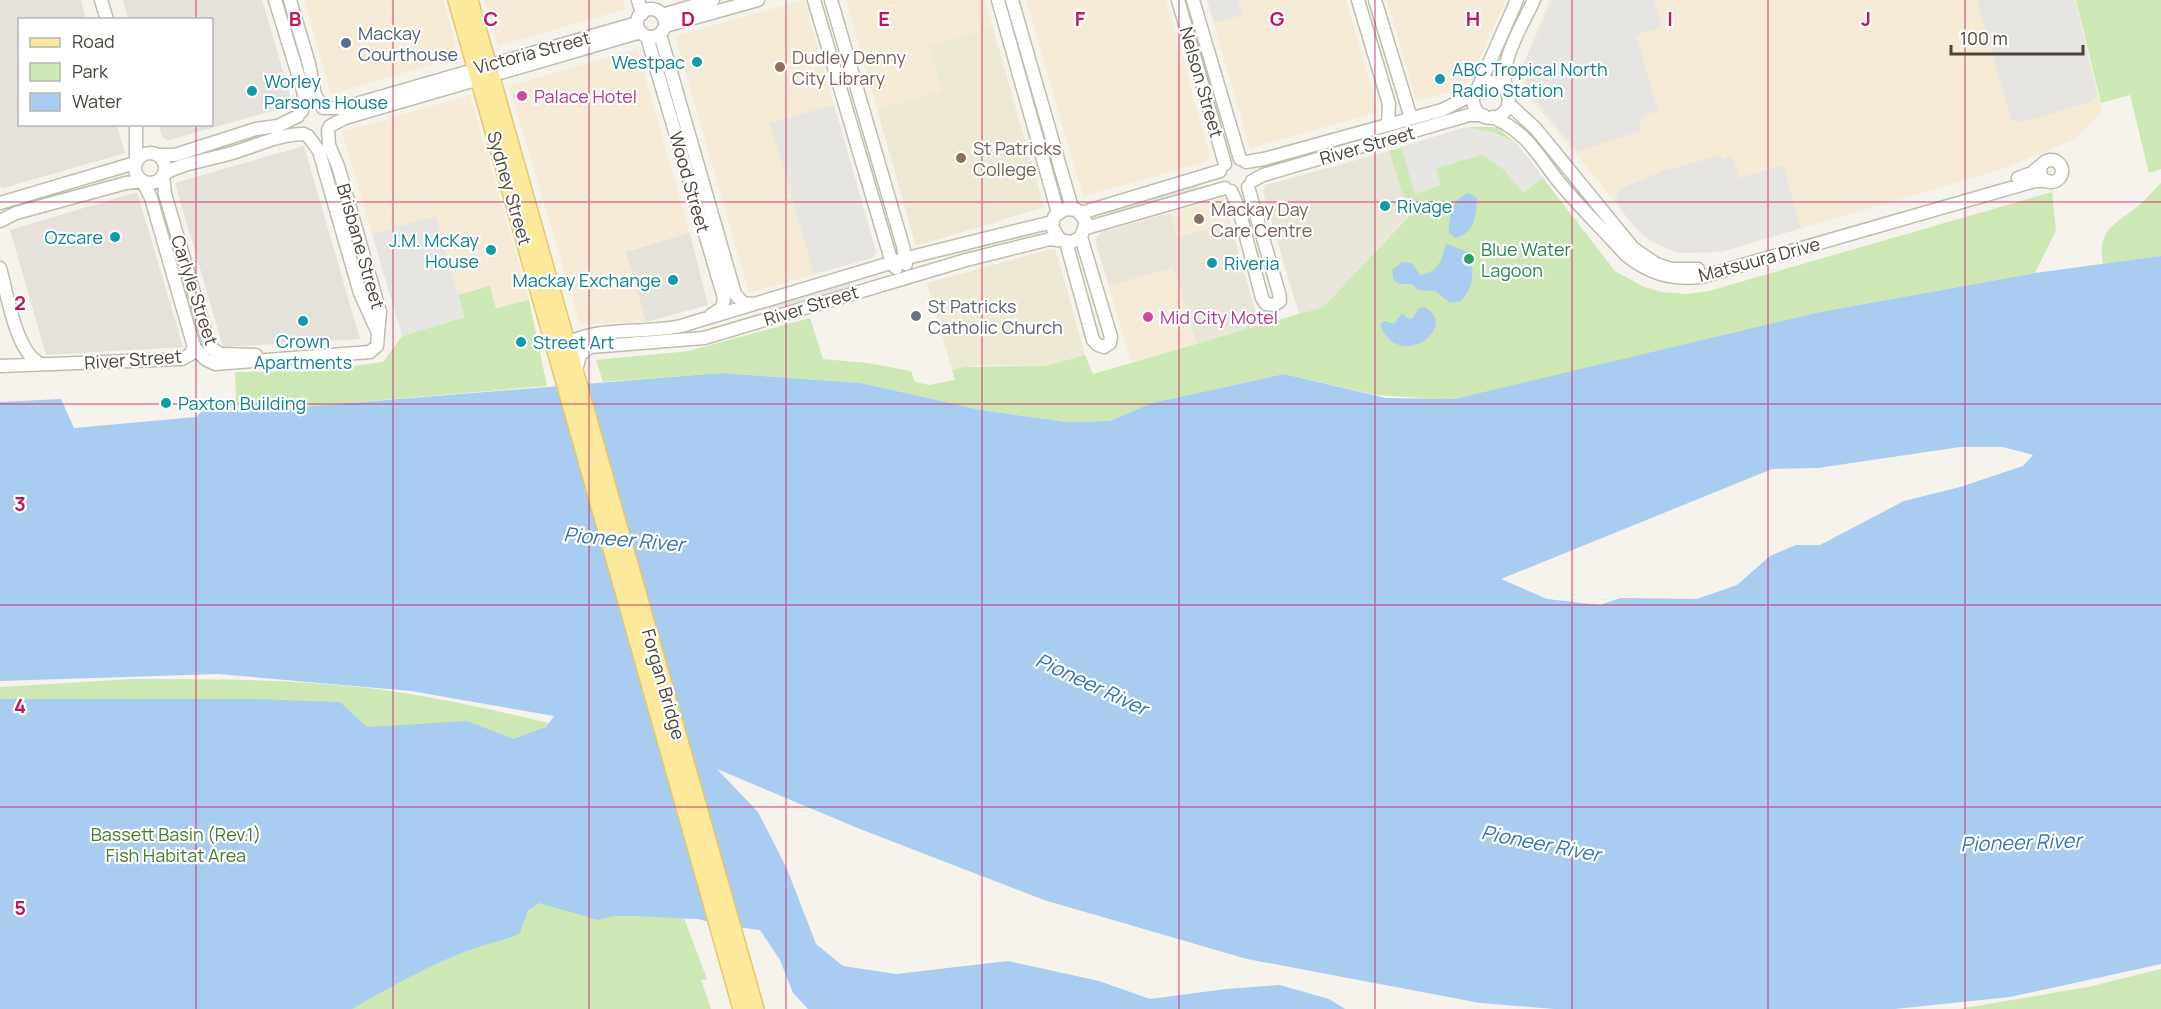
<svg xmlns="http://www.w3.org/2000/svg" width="2161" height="1009" font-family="Manrope,sans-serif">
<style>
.residential{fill:#e9e5d9}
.commercial{fill:#f6ebd7}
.industrial{fill:#e5e2dc}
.education{fill:#eee9d5}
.green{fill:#cde8b5}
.parking{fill:#e7e5e2}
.water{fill:#a9cdf0;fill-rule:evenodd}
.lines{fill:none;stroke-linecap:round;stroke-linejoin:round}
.minor-casing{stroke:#c1bcad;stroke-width:15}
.major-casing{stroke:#e3c96b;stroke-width:18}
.minor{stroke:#fff;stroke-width:12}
.major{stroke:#fde99c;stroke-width:15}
.grid{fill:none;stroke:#c2185b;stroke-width:1.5;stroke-opacity:0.55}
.service-dot{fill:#5c6f8a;stroke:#fff;stroke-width:2}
.culture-dot{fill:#0f9aa8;stroke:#fff;stroke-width:2}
.education-dot{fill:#8d6e63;stroke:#fff;stroke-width:2}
.hotel-dot{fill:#d1479c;stroke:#fff;stroke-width:2}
.leisure-dot{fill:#2e9e5b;stroke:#fff;stroke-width:2}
.worship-dot{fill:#6b7280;stroke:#fff;stroke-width:2}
.labels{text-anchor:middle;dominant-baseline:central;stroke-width:4.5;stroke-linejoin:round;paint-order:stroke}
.service-label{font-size:18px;fill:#4e5e75;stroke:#fff;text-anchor:start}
.street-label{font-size:18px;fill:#4a4439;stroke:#fff}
.education-label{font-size:18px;fill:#785e54;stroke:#fff;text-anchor:start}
.culture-label{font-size:18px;fill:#0d838f;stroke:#fff;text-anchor:start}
.hotel-label{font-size:18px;fill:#b23c85;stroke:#fff;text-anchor:start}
.leisure-label{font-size:18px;fill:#27864d;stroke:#fff;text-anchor:start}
.worship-label{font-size:18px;fill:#5b616d;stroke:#fff;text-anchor:start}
.park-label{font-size:18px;fill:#437c2b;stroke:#fff}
.water-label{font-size:20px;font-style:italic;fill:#3273b5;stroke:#fff}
.grid-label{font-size:20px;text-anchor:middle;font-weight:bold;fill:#c2185b;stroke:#fff;stroke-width:4.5;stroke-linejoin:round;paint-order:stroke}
</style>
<rect width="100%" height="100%" fill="#f5f3eb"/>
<path class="residential" d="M1389 151 1409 215 1323 307 1299 314 1263 192 1266 185Z
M1223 198 1258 320 1256 327 1196 344 1173 268 1109 286 1095 240 1101 232Z"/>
<path class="commercial" d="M304 0H443L459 57 331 94Z
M484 0H623L626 9 498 46Z
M804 0 876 252 872 258 749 293 675 36Z
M846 0H985L993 28 929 46 941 91 877 109Z
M1026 0H1166L1210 156 1206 162 1083 196Z
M1207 0H1346L1378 112 1250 148Z
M1387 0H1506L1469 81 1462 88 1416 101Z
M1549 0H2076L2102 112 2075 139 2002 169 1721 252 1679 253 1664 248 1642 234 1527 95 1520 72Z
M634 50 638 52 690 233 626 252 646 322 580 324 509 86Z
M470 95 529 300 496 308 490 286 458 295 436 216 372 234 342 132Z
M1223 198 1229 223 1177 238 1170 213Z
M1173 267 1195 344 1138 361 1130 360 1109 286Z"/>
<path class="industrial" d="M0 0H81L86 19 20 20V124L117 125 125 153 3 188 0 186Z
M123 0H262L293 105 169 140 162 137 159 125 212 124V20L128 19Z
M304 146 360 339 223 347 175 183Z
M137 192 183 347 46 355 10 230Z
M690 233 708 305 646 322 626 252Z"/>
<path class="education" d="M993 28 1044 207 916 246 877 109 941 91 929 46Z
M1051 249 1056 251 1085 355 1046 366 978 365 952 370 927 283Z"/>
<path class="green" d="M2076 0H2161V169L2149 173 2130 95 2101 103Z
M1467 127H1496L1515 142 1615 271 1644 287 1661 292 1688 294 1709 291 2052 192 2056 231 2035 273 1820 312 1455 400 1376 395 1284 374 1152 403 1110 421 1067 422 981 410 861 383 721 373 603 382 596 360 689 351 810 318 823 359 867 363 911 371 915 382 929 385 955 380 952 370 965 367 1046 366 1085 355 1093 374 1323 307 1409 216 1389 151Z
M2161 183V256L2103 264C2097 230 2114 225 2137 207 2145 200 2153 191 2161 183Z
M490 286 496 308 529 300 547 386 240 412H201L197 401 236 400 235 372 316 371 383 362 402 336 464 317 458 295Z
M132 679C211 679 290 679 368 688 442 697 515 715 587 732L670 917 684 918 707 979 701 980 711 1009H0V687Z
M2161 969V1009H1959L2088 987Z"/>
<path class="parking" d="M1207 0H1238L1242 15 1214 23Z
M1553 0H1654L1662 27 1636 35 1658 111 1644 115 1639 125 1641 131 1577 151 1529 93 1523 65Z
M1977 0H2075L2097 94 2093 101 2018 123 2011 119Z
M834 105 876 252 872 258 814 274 770 123Z
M1467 127 1495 133 1515 142 1543 177 1524 193 1504 170 1482 155 1436 168 1441 185 1415 194 1401 147Z
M1721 155 1723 159 1732 157 1739 178 1783 165 1801 228 1721 252 1679 253 1650 241 1631 223 1615 201 1619 189 1663 171Z
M1196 182 1198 189 1109 215 1107 207Z
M436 216 464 317 402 336 372 234Z
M849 281 851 288 769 311 767 304Z"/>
<path class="water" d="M1469 193 1477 198C1476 217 1475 233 1455 238L1449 233C1449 216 1451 199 1469 193Z
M1448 244 1468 252C1475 269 1474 288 1461 301L1450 303 1435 291 1418 290 1412 284H1400L1394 281 1392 270 1402 262 1412 263 1420 275C1438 272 1442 261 1445 245Z
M2161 256V964L2010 997 1895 1009H1554L1480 1003 1247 959 1044 900 860 829 717 769 758 812 787 869 816 944 843 966 896 974 1008 961 1099 981 1150 999 1226 989 1280 985 1329 999 1345 1009H808L793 993 780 960 760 930 721 925 698 919 635 916H613L598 920 539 903 528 910 520 933C507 940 495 941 481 946 436 961 393 985 352 1009H0V699H253L340 702 367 727 467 721 514 739 546 727 554 716 411 691 218 674 0 681V402L61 399 74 428 196 417 201 412H240L721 373 861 383 981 410 1067 422 1110 421 1152 403 1284 374 1386 398 1455 399 1820 312 2035 273ZM1960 447H2003L2033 455 2023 466 1960 487 1904 501 1820 545H1796L1770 556 1737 585 1697 599 1620 598 1600 605 1547 599 1501 579 1772 469 1818 468Z
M1424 307C1461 325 1400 374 1380 325L1384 321 1394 324 1402 313 1407 318 1412 319 1419 308Z"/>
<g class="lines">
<defs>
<path id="minor" d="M101 0 107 20
M275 0 304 94 302 111
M290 0 309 64 315 95 323 108
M638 0 642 14
M814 0 892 263 896 268
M831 0 903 246 906 264
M998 0 1058 213
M1012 0 1072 208
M1178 0 1225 164
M1193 0 1240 159
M1358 0 1389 104 1388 123
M1375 0 1411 118
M637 23a14 14 0 1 1 28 0a14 14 0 1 1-28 0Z
M662 15 713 0
M665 26 758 0
M660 34 735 294 743 303 752 304
M647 37 724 298 722 308 711 315
M1473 100a18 18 0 1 1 36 0a18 18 0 1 1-36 0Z
M1478 88 1517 0
M1506 90C1499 60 1522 26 1534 0
M1508 103 1536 129 1633 248 1656 264 1672 269H1698
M324 108H342L637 23
M1493 117C1526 133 1534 149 1555 177 1576 204 1603 229 1626 255 1650 274 1671 280 1701 277L2035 181H2048
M330 126 345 118 641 32
M328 130 329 145 338 166 380 312 378 333
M135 168a15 15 0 1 1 30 0a15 15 0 1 1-30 0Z
M160 155H175L256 129 278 126 298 116
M2040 171a11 11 0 1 1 22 0a11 11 0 1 1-22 0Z
M136 161V124
M1246 162 1264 159 1442 110 1474 94
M164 174C184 162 209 160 232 153 256 146 279 134 304 134
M163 175 165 194 210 347 220 354 256 355
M2018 178 2032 173 2040 166
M1252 181 1263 175 1469 115H1483
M143 182 151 198 194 347 205 359 215 364 370 352 377 346 378 333 360 293 319 151 308 136
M1231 191 1238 206 1262 298 1266 304 1274 305 1280 301 1279 293 1248 187
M0 203 135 163
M1081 213 1220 171
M0 221 16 213 126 183 142 181
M1086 228 1225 188
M1066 242 1093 340 1098 345 1104 347 1110 343 1111 337 1081 237
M0 268C7 292 16 356 42 364
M568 343C601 326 645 334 681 326L907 258 1052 222
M0 366 182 359 191 354 194 345
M576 370 580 355 590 347 704 338 966 260 1050 239 1072 242 1081 237 1086 222 1077 210 1065 209 1054 217 1052 227 1060 240"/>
<path id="major" d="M456 0 741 1009
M470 0 756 1009"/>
</defs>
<use href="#minor" class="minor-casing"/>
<use href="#major" class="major-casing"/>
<use href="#minor" class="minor"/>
<use href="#major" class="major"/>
</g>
<path class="grid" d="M196 0V20M393 0V1009M589 0V1009M786 0V1009M982 0V1009M1179 0V1009M1375 0V1009M1572 0V1009M1768 0V1009M1965 0V1009M196 124V1009M0 202H2161M0 404H2161M0 605H2161M0 807H2161"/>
<circle class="service-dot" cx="346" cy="43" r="6"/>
<g class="culture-dot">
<circle cx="697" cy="62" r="6"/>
<circle cx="1440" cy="79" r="6"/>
<circle cx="252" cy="91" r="6"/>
<circle cx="1385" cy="206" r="6"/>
<circle cx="115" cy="237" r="6"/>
<circle cx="491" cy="250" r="6"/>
<circle cx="1212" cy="263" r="6"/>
<circle cx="673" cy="280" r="6"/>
<circle cx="303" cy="321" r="6"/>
<circle cx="521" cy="342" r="6"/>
<circle cx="166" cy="403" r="6"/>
</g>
<g class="education-dot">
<circle cx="780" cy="67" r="6"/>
<circle cx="961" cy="158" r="6"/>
<circle cx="1199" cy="219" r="6"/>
</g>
<g class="hotel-dot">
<circle cx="522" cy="96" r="6"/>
<circle cx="1148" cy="317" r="6"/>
</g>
<circle class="leisure-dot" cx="1469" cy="259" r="6"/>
<circle class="worship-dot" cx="916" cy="316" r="6"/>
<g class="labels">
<g class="service-label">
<text x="358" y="33">Mackay<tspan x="358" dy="21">Courthouse</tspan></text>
</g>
<g class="street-label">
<text transform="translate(532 52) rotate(-15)">Victoria Street</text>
<text transform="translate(1202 82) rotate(74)">Nelson Street</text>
<text transform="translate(1367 145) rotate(-16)">River Street</text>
<text transform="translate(690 182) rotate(74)">Wood Street</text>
<text transform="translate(510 188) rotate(74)">Sydney Street</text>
<text transform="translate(361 246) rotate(74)">Brisbane Street</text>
<text transform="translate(1759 259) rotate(-15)">Matsuura Drive</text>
<text transform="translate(195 290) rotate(72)">Carlyle Street</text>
<text transform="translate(811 305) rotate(-17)">River Street</text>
<text transform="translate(133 359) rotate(-4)">River Street</text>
<text transform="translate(664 684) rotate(74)">Forgan Bridge</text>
</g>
<g class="education-label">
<text x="792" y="57">Dudley Denny<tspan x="792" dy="21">City Library</tspan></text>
<text x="973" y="148">St Patricks<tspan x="973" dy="21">College</tspan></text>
<text x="1211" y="209">Mackay Day<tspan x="1211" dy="21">Care Centre</tspan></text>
</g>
<g class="culture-label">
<text x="685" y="62" text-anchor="end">Westpac</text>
<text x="1452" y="69">ABC Tropical North<tspan x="1452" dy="21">Radio Station</tspan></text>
<text x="264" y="81">Worley<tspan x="264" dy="21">Parsons House</tspan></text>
<text x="1397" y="206">Rivage</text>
<text x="103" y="237" text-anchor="end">Ozcare</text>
<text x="479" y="240" text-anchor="end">J.M. McKay<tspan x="479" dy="21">House</tspan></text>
<text x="1224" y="263">Riveria</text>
<text x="661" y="280" text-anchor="end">Mackay Exchange</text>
<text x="303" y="341" text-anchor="middle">Crown<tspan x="303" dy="21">Apartments</tspan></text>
<text x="533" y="342">Street Art</text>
<text x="178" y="403">Paxton Building</text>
</g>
<g class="hotel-label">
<text x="534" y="96">Palace Hotel</text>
<text x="1160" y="317">Mid City Motel</text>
</g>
<g class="leisure-label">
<text x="1481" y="249">Blue Water<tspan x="1481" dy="21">Lagoon</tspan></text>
</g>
<g class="worship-label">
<text x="928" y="306">St Patricks<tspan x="928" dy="21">Catholic Church</tspan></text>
</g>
<g class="park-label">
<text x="176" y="834">Bassett Basin (Rev.1)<tspan x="176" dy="21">Fish Habitat Area</tspan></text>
</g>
<g class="water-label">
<text transform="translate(624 539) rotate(5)">Pioneer River</text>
<text transform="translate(1092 684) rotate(25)">Pioneer River</text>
<text transform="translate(2021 842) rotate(-2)">Pioneer River</text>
<text transform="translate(1541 843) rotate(11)">Pioneer River</text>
</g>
</g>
<g class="grid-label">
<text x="295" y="26">B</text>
<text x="491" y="26">C</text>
<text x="688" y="26">D</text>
<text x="884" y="26">E</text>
<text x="1080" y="26">F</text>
<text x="1277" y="26">G</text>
<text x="1473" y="26">H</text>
<text x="1670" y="26">I</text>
<text x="1866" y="26">J</text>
<text x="20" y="310">2</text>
<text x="20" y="511">3</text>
<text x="20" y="713">4</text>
<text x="20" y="915">5</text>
</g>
<rect x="18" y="18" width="195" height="108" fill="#ffffff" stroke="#b7b4b0" stroke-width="1.5"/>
<rect x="30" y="38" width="30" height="9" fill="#fde99c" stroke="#b7b4b0" stroke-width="1.5"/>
<text x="72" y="48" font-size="18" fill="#4a4439">Road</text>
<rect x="30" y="63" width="30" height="18" fill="#cde8b5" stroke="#b7b4b0" stroke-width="1.5"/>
<text x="72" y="78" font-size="18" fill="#4a4439">Park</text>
<rect x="30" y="93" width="30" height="18" fill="#a9cdf0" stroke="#b7b4b0" stroke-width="1.5"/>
<text x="72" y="108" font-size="18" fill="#4a4439">Water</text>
<path d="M1951 45v9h132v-9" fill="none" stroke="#4a4439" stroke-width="3"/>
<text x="1960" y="45" font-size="18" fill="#4a4439" stroke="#ffffff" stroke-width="4.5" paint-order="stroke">100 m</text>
</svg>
